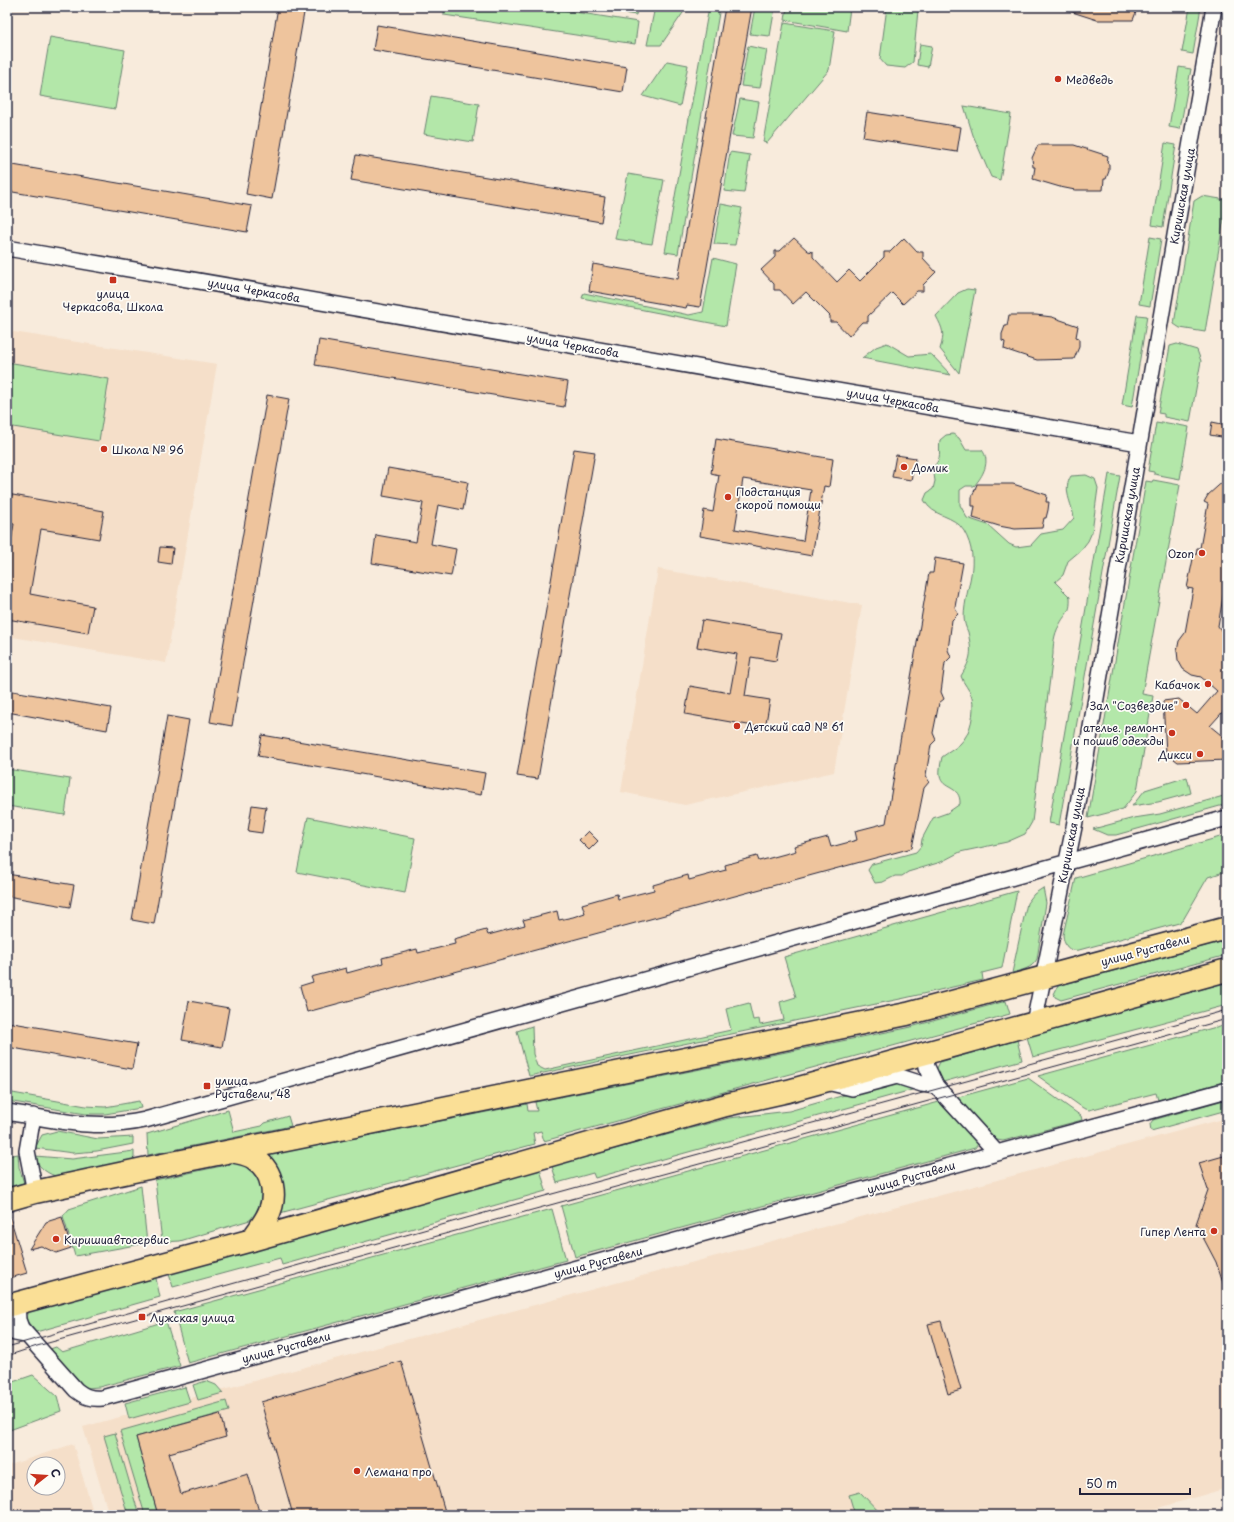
<svg xmlns="http://www.w3.org/2000/svg" width="1234" height="1522" font-family="'Playpen Sans',sans-serif">
<style>
.built{fill:#f5dfc9;fill-rule:evenodd}
.green{fill:#b3e7a9;stroke:#6a8472}
.building{fill:#eec49d;stroke:#22223b;fill-rule:evenodd}
.lines{fill:none;stroke-linecap:round;stroke-linejoin:round}
.minor-casing{stroke:#22223b;stroke-width:18}
.primary-casing{stroke:#22223b;stroke-width:25}
.minor{stroke:#fdfcf7;stroke-width:15}
.primary{stroke:#fadf96;stroke-width:22}
.tram{stroke:#22223b;stroke-width:1}
.poi-dot{fill:#c8321e;stroke:#fdfcf7;stroke-width:1.5}
.labels{text-anchor:middle;dominant-baseline:central;stroke-width:3.5;stroke-linejoin:round;paint-order:stroke}
.poi-label{font-size:11px;fill:#22223b;stroke:#fdfcf7;text-anchor:start}
.street-label{font-size:11px;fill:#22223b;stroke:#fdfcf7}
</style>
<rect width="100%" height="100%" fill="#f8ebdc"/>
<filter id="ink" filterUnits="userSpaceOnUse"><feTurbulence type="fractalNoise" baseFrequency=".025" numOctaves="2"/><feDisplacementMap in="SourceGraphic" scale="8" xChannelSelector="R" yChannelSelector="G"/><feConvolveMatrix kernelMatrix="1 2 1 2 8 2 1 2 1" color-interpolation-filters="sRGB"/></filter>
<g filter="url(#ink)">
<path class="built" d="M7 331 217 364 166 663 7 636Z
M658 569 862 605 834 772 685 805 621 792Z
M1227 1118V1488L1135 1515H109L83 1427Z
M73 1444 94 1515H7V1466ZM34 1464H58V1488H34Z"/>
<path class="green" d="M444 7H543L638 22 635 44 444 15Z
M584 7H637L636 15Z
M655 7H687L661 45H647Z
M709 7H720L678 254 665 252Z
M755 7H775L770 36 750 34Z
M787 7 850 8 847 31 785 20Z
M887 7H916L918 10 913 62 905 68 886 66 880 59Z
M1190 7H1201L1193 54 1182 52Z
M784 23 835 31 829 70 767 143 763 142Z
M50 37 125 50 115 109 40 96Z
M920 44 932 46 928 67 917 65Z
M748 46 767 50 760 88 741 86Z
M667 61 688 65 680 106 643 96Z
M1179 67 1191 69 1180 129 1169 127Z
M431 96 479 104 473 142 424 134Z
M740 99 759 102 753 138 732 136Z
M964 106 1011 114 1000 180 991 177 973 135Z
M1165 143 1176 145 1163 227 1152 225Z
M730 152 750 155 744 193 724 191Z
M628 174 664 180 652 244 615 239Z
M1202 196 1227 200 1205 332 1180 328 1174 324 1194 201Z
M721 204 742 208 735 245 714 244Z
M1150 237 1161 239 1150 306 1139 304Z
M713 258 736 264 726 326 582 298 584 293 689 315 703 312Z
M967 289 975 290 959 373 940 349C945 334 943 329 936 316L958 293Z
M1137 315 1147 316 1132 407 1122 405Z
M887 343 909 356 931 354 951 375 862 358 876 347Z
M1177 344 1197 350 1201 361 1190 422 1164 417V414L1158 413 1170 346Z
M7 362 109 379 99 441 7 426Z
M1162 422 1189 427 1180 479 1154 474V472L1148 471 1156 423 1162 424Z
M953 434 959 438 966 450H982C991 461 983 476 974 486H966L960 490V505L967 518 988 525 1009 544 1016 547 1031 545 1041 534 1063 530 1074 518C1072 503 1062 490 1071 476L1086 475 1095 479 1098 488 1092 532 1088 541 1081 550 1068 561 1063 575 1055 582 1070 597C1071 615 1065 612 1059 626 1054 634 1053 645 1053 654L1032 822 1025 834 1007 842 960 852 941 862 908 872 902 876H895L883 882 875 883 868 870 872 864 916 852 921 846 922 839 933 818 947 813 960 804C961 785 942 790 940 776 939 770 941 762 942 757 947 753 955 749 960 744 971 734 975 711 972 698 970 689 963 684 961 676 972 658 972 652 968 632 966 628 964 622 964 617 965 585 982 563 964 531 954 514 933 518 924 500L927 493 933 489 935 481 933 467C943 458 938 452 940 440L946 435Z
M1109 474 1120 476 1059 825 1049 823Z
M1153 480 1180 485 1142 694 1153 696 1137 791 1123 809 1088 818 1146 481 1152 482Z
M7 769 70 779 65 815 7 806Z
M1187 777 1191 793 1158 802 1132 806 1145 790Z
M1227 795V804L1116 835H1107L1093 829 1134 818 1160 814Z
M308 817 415 838 405 893 297 872Z
M1227 835V871L1208 877 1183 920 1179 923 1079 950C1068 952 1064 945 1063 935L1076 878Z
M1043 888 1046 903 1037 959C1032 969 1021 970 1012 973L1027 903 1034 894Z
M1017 891 1002 968 982 973 983 980 905 998 529 1076 517 1031 532 1026 533 1054 537 1066 545 1070 731 1030 726 1009 749 1003 753 1020 759 1019 760 1025 784 1020 780 1002 796 997 784 957Z
M1227 940V955L1061 1000 1055 997 1054 994 1058 986Z
M1227 982V1005L1033 1057 1027 1037Z
M1006 1001 1010 1014 544 1141 541 1131 533 1133 535 1144 280 1213C285 1188 283 1177 269 1155L527 1104 528 1111H537L535 1102 907 1028Z
M1227 1024V1081L1158 1100 1156 1093 1089 1110 1083 1108 1038 1076Z
M1017 1040 1022 1060 943 1082 940 1080 936 1070 940 1062Z
M1028 1078 1081 1116 1082 1120 1003 1141 997 1140 955 1098Z
M890 1082 919 1088 595 1178 593 1173 557 1183 552 1166 729 1118 789 1111Z
M7 1092 86 1106 105 1107 139 1101 141 1108 105 1114H86L7 1101Z
M1227 1099V1110L1151 1131 1150 1124 1153 1120Z
M939 1102 976 1140 978 1144 975 1148 575 1257 561 1206Z
M228 1110 234 1132 262 1126 265 1123 288 1116 291 1126 148 1155 147 1134Z
M57 1131 98 1139 133 1137V1144L97 1151 73 1153 35 1148 42 1135Z
M134 1151V1160L55 1176C45 1172 37 1166 35 1156L72 1159Z
M18 1154 19 1167 24 1183 7 1188V1156Z
M236 1163C268 1168 268 1200 250 1220L180 1241 162 1242 155 1180Z
M540 1169 546 1191 282 1265 280 1258 173 1287 168 1271Z
M141 1186 147 1243 75 1256 63 1216 69 1209Z
M552 1209 566 1260 188 1363 174 1312Z
M155 1274 160 1297 36 1332 26 1320 29 1311Z
M166 1321 180 1366 99 1387 87 1388 82 1384 50 1349 56 1347 62 1352Z
M33 1375 57 1396 61 1411 7 1431V1384Z
M206 1381 216 1385 223 1393 198 1400 193 1385Z
M185 1387 190 1402 129 1419 125 1403Z
M226 1401 229 1411 136 1437 158 1515H145L120 1431Z
M115 1433 139 1515H128L104 1436Z
M860 1492 882 1515H855L849 1495Z"/>
<path class="building" d="M278 7H305L272 199 246 194Z
M725 7H752L700 307 687 305 686 308 589 291 593 264 678 279Z
M1063 7H1138L1133 20H1097L1063 9Z
M377 25 627 67 623 92 373 50Z
M867 112 961 127 957 152 863 137Z
M1038 145H1074L1108 156 1107 163 1109 164V171L1106 179H1104L1103 190H1075L1060 187 1033 179 1035 167H1033L1032 158Z
M356 155 605 197 601 222 351 180Z
M7 164 252 206 247 232 7 191Z
M794 238 808 251 813 252V257L837 282 849 270 860 281 884 257V252H890L904 238 917 252H923V258L936 272 923 285V291H917L903 304 892 293 868 316V322H862L849 336 836 322H830V316L806 292 793 304 780 290H774V284L761 270 775 257V251H780Z
M1009 315H1036L1052 317 1078 326 1076 337 1079 338V347L1074 359 1037 360 1004 349 1005 342 1002 341V334L1005 326H1007Z
M319 340 568 382 564 407 315 365Z
M267 395 289 399 232 726 210 722Z
M1212 422 1227 425V438L1210 435Z
M716 439 833 459 829 487 824 486 812 556 700 536 704 510 713 512 719 475 711 473ZM743 479 811 490 803 541 735 529Z
M574 449 595 452 538 779 517 776Z
M896 455 916 458 911 480 892 477Z
M388 468 468 482 463 510 438 505 431 544 456 549 451 576 372 563 376 535 416 542 423 503 383 496Z
M1227 478V585H1225L1218 626 1227 639V707L1210 726 1226 739 1227 760 1178 762 1166 753 1163 701 1179 699 1197 714 1217 691 1201 677 1192 675 1183 669 1178 660 1177 651 1179 641 1185 633 1193 589 1187 588 1194 554 1196 555 1197 548H1200L1208 504 1204 502 1208 495Z
M977 484H1013L1047 495 1046 502H1049L1048 510 1046 518H1044L1042 528 1015 529 999 526 973 518 975 506H972V497Z
M7 494 104 511 99 539 41 529 30 594 93 606 88 633 7 619V565L14 524 7 523Z
M160 547 173 548 171 564 158 562Z
M935 558 963 563 955 607 958 614 952 620 948 650 951 657 945 663 941 692 944 699 939 703 933 733 936 740 931 745 926 775 929 782 924 788 912 848 307 1012 300 986 313 982 311 977 346 968 347 973 383 963 382 958 417 949 418 953 455 944 454 939 486 930 488 935 525 925 523 920 557 911 559 920 573 917 585 913 582 904 617 894 618 899 654 890 653 885 688 875 689 880 726 870 725 865 757 856 759 861 796 851 794 846 828 837 831 847 857 840 855 831 886 823 929 573H933Z
M702 620 781 633 776 661 751 657 745 696 770 700 765 728 685 714 690 686 730 693 737 654 697 647Z
M7 690 111 708 107 730 7 712Z
M167 716 189 720 154 924 132 920Z
M262 735 485 773 481 795 258 756Z
M252 805 266 807 262 833 248 831Z
M588 831 598 841 589 850 579 840Z
M7 874 74 885 70 907 7 896Z
M189 1001 229 1008 222 1047 182 1040Z
M7 1022 137 1044 132 1069 7 1047Z
M1227 1155V1289H1225L1216 1262 1196 1224 1208 1190 1199 1163Z
M10 1217 27 1273 7 1279V1218Z
M62 1217 71 1248 56 1253 41 1246 29 1249 46 1222Z
M941 1321 961 1390 948 1394 928 1324Z
M401 1361 446 1515H293L261 1402Z
M220 1414 226 1437 169 1453 181 1494 248 1474 260 1515H158L136 1437Z"/>
<g class="lines">
<defs>
<path id="minor" d="M7 248 1139 443
M1034 1023 1074 827 1214 7
M925 1054 927 1067 936 1086 997 1153
M827 1082 852 1088 897 1076 922 1084 936 1086
M7 1112C56 1120 95 1131 145 1120L880 914 1227 818
M33 1116 27 1151 35 1192
M17 1302 18 1320 21 1328 76 1390C85 1397 91 1399 102 1398L1227 1090
M7 1328 15 1333 26 1335"/>
<path id="primary" d="M232 1151C239 1153 249 1154 255 1159 273 1171 278 1197 267 1217 263 1225 257 1232 252 1240
M7 1200 35 1192 143 1169 907 1014 1227 928
M7 1306 252 1240 726 1105 788 1091 1227 970"/>
</defs>
<use href="#minor" class="minor-casing"/>
<use href="#primary" class="primary-casing"/>
<use href="#minor" class="minor"/>
<use href="#primary" class="primary"/>
<path class="tram" d="M7 1347 552 1194 1227 1010
M7 1356 37 1346 1227 1019"/>
</g>
</g>
<g class="poi-dot">
<circle cx="1058" cy="79" r="4"/>
<rect x="109" y="276" width="8" height="8" rx="2"/>
<circle cx="104" cy="449" r="4"/>
<circle cx="904" cy="467" r="4"/>
<circle cx="728" cy="497" r="4"/>
<circle cx="1202" cy="553" r="4"/>
<circle cx="1208" cy="684" r="4"/>
<circle cx="1186" cy="705" r="4"/>
<circle cx="737" cy="726" r="4"/>
<circle cx="1172" cy="733" r="4"/>
<circle cx="1200" cy="754" r="4"/>
<rect x="203" y="1082" width="8" height="8" rx="2"/>
<circle cx="1214" cy="1231" r="4"/>
<circle cx="56" cy="1239" r="4"/>
<rect x="138" y="1313" width="8" height="8" rx="2"/>
<circle cx="357" cy="1471" r="4"/>
</g>
<g class="labels">
<g class="poi-label">
<text x="1066" y="79">Медведь</text>
<text x="113" y="293" text-anchor="middle">улица<tspan x="113" dy="13">Черкасова, Школа</tspan></text>
<text x="112" y="449">Школа № 96</text>
<text x="912" y="467">Домик</text>
<text x="736" y="491">Подстанция<tspan x="736" dy="13">скорой помощи</tspan></text>
<text x="1194" y="553" text-anchor="end">Ozon</text>
<text x="1200" y="684" text-anchor="end">Кабачок</text>
<text x="1178" y="705" text-anchor="end">Зал "Созвездие"</text>
<text x="745" y="726">Детский сад № 61</text>
<text x="1164" y="727" text-anchor="end">ателье. ремонт<tspan x="1164" dy="13">и пошив одежды</tspan></text>
<text x="1192" y="754" text-anchor="end">Дикси</text>
<text x="215" y="1080">улица<tspan x="215" dy="13">Руставели, 48</tspan></text>
<text x="1206" y="1231" text-anchor="end">Гипер Лента</text>
<text x="64" y="1239">Киришиавтосервис</text>
<text x="150" y="1317">Лужская улица</text>
<text x="365" y="1471">Лемана про</text>
</g>
<g class="street-label">
<text transform="translate(1182 196) rotate(-80)">Киришская улица</text>
<text transform="translate(254 290) rotate(10)">улица Черкасова</text>
<text transform="translate(573 345) rotate(10)">улица Черкасова</text>
<text transform="translate(893 400) rotate(10)">улица Черкасова</text>
<text transform="translate(1127 515) rotate(-80)">Киришская улица</text>
<text transform="translate(1071 835) rotate(-79)">Киришская улица</text>
<text transform="translate(1145 950) rotate(-15)">улица Руставели</text>
<text transform="translate(911 1177) rotate(-16)">улица Руставели</text>
<text transform="translate(598 1262) rotate(-15)">улица Руставели</text>
<text transform="translate(286 1347) rotate(-15)">улица Руставели</text>
</g>
</g>
<rect width="1234" height="1522" fill="none" stroke="#fdfcf7" stroke-width="24"/>
<rect x="12" y="12" width="1210" height="1498" fill="none" stroke="#22223b" stroke-width="1.5" filter="url(#ink)"/>
<g transform="translate(46 1476) rotate(73)"><circle r="19" fill="#fdfcf7" stroke="#a5a5ac"/>
<path d="M0-3L7 15L0 10L-7 15Z" fill="#c8321e"/>
<text y="-6" font-size="11" font-weight="bold" text-anchor="middle" fill="#22223b">С</text>
</g>
<path d="M1080 1488v6h110v-6" fill="none" stroke="#22223b" stroke-width="2"/>
<text x="1086" y="1488" font-size="12" fill="#22223b" stroke="#fdfcf7" stroke-width="3" paint-order="stroke">50 m</text>
</svg>
